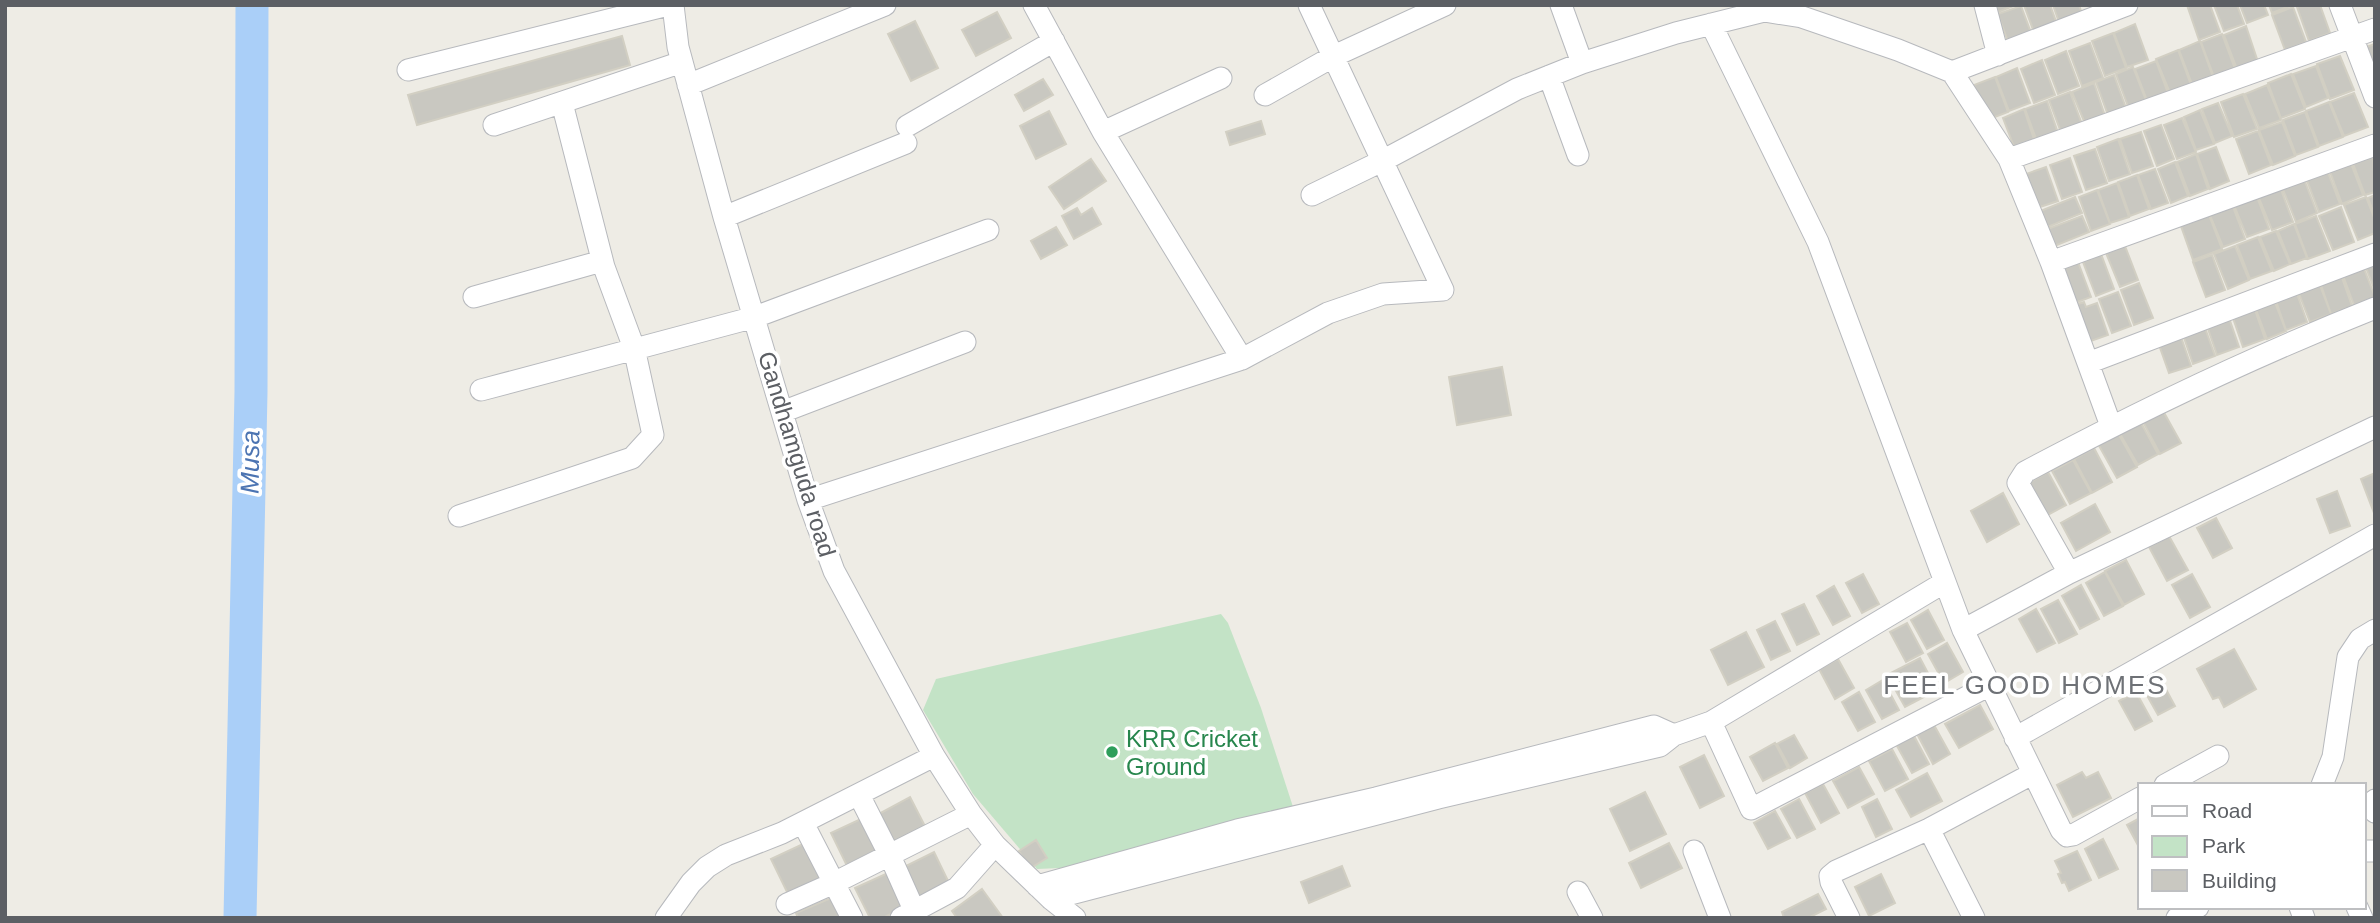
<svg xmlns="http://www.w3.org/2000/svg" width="2380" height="923" font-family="Arial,sans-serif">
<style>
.green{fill:#c3e3c6}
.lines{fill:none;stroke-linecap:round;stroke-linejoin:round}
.river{stroke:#aacff8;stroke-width:33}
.building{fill:#c9c8c1;stroke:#d2cfc3;stroke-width:2}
.minor-casing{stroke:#b7b9bd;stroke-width:23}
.minor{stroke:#fff;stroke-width:21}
.leisure-dot{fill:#2e9e5b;stroke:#fff;stroke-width:2.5}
.labels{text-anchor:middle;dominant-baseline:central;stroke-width:7;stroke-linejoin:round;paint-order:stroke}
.street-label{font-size:24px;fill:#5c5f64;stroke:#fff}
.leisure-label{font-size:24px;fill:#27864d;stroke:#fff;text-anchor:start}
.water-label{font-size:26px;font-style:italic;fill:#4c74b2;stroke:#fff}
.neighbourhood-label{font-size:26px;letter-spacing:2px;fill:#6e7176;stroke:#fff}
</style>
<rect width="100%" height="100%" fill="#eeece5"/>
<path class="green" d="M1221 614 1228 623 1261 708 1294 810 1083 867 1037 869 973 794 923 710 936 679Z"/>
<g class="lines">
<path class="river" d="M240 918 251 392 252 5"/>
</g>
<path class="building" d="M1996 5H2016L1998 12Z
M2024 5H2050L2058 27 2035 35Z
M2053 5H2079L2083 17 2060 25Z
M2187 5H2210L2220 32 2199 40Z
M2214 5H2237L2244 24 2224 31Z
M2240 5H2264L2268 15 2247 23Z
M2269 5H2292L2272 13Z
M2301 5H2320L2330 33 2309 41 2297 7Z
M2021 6 2033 38 2010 47 1998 14Z
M2293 7 2306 42 2285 50 2272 15Z
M997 12 1011 38 976 56 962 30Z
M915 21 938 68 911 81 888 34Z
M2135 24 2148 60 2127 67 2114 33Z
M2246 26 2258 62 2237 69 2224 35Z
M2113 33 2126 68 2105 76 2092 41Z
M2222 34 2235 69 2214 77 2201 42Z
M622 36 630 65 417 125 408 95Z
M2200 41 2213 77 2192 84 2179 50Z
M2090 43 2103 78 2082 86 2069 51Z
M2375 44V80L2363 48Z
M2178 50 2191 85 2170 93 2156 59Z
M2066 51 2079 86 2058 94 2045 60Z
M2340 56 2354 90 2330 99 2317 64Z
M2042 60 2055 95 2034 103 2021 69Z
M2156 61 2169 96 2148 103 2135 69Z
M2316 66 2328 98 2306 107 2293 74Z
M2133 67 2147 103 2129 109 2116 74Z
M2017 68 2030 103 2009 111 1996 77Z
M2291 74 2305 109 2281 118 2268 83Z
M2114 75 2127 111 2109 118 2096 82Z
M1995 77 2008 112 1987 120 1974 85Z
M1043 79 1053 95 1024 111 1015 95Z
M2094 83 2106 119 2086 126 2072 92Z
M2267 85 2281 120 2259 128 2245 94Z
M2070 92 2083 127 2062 135 2049 100Z
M2354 93 2368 127 2344 136 2330 102Z
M2243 94 2257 129 2234 137 2221 102Z
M2047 101 2059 136 2038 144 2025 109Z
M2329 102 2343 137 2319 146 2306 111Z
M2218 103 2232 136 2215 143 2202 109Z
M2024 109 2036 145 2016 152 2003 118Z
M2200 110 2214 144 2196 150 2184 117Z
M1049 111 1066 144 1036 159 1020 126Z
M2305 112 2318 147 2296 155 2283 120Z
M2182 118 2196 152 2177 159 2164 125Z
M1261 121 1265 134 1230 145 1226 132Z
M2282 122 2295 156 2273 165 2259 130Z
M2161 125 2174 159 2157 166 2144 131Z
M2258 131 2271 165 2249 174 2236 139Z
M2141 132 2153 166 2132 173 2120 139Z
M2118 139 2130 174 2109 181 2097 147Z
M2216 147 2229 181 2210 189 2197 154Z
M2095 149 2107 183 2086 190 2074 156Z
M2373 153 2375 192 2365 195 2352 161Z
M2196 154 2208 189 2190 196 2177 162Z
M2070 158 2082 192 2062 199 2050 165Z
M1091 159 1106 181 1064 209 1049 187Z
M2350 161 2363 195 2342 204 2329 169Z
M2175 162 2188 196 2171 203 2158 169Z
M2046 167 2058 201 2037 208 2026 174Z
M2155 169 2168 203 2151 209 2138 175Z
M2327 170 2340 204 2319 212 2306 178Z
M2137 175 2149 209 2130 216 2118 182Z
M2304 179 2317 213 2296 222 2282 187Z
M2117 183 2129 217 2110 223 2098 190Z
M2280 187 2293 222 2272 230 2258 196Z
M2097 190 2110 224 2091 231 2079 197Z
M2256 194 2269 229 2247 237 2233 203Z
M2375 195V216L2368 198Z
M2075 197 2082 213 2045 228 2038 212Z
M2366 197 2375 220V233L2358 240 2344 205Z
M2232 204 2245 239 2223 247 2209 213Z
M2341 207 2354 242 2333 250 2319 216Z
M1077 208 1081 215 1092 208 1101 224 1074 239 1062 216Z
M2209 215 2222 249 2193 260 2181 226Z
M2082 216 2089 232 2052 247 2045 230Z
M2316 216 2330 251 2308 259 2295 224Z
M2294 224 2307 258 2291 264 2278 231Z
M1056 227 1067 245 1041 259 1031 241Z
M2276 231 2290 264 2274 271 2260 237Z
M2258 237 2272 271 2250 279 2237 245Z
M2125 246 2138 280 2120 287 2106 253Z
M2235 246 2249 280 2228 289 2214 254Z
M2101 254 2114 289 2096 296 2083 262Z
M2212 255 2225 290 2206 297 2193 262Z
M2078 262 2091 297 2072 304 2059 269Z
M2375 262V291L2365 265Z
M2363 266 2375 297 2354 305 2342 273Z
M2341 275 2352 306 2331 314 2320 282Z
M2139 283 2153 318 2134 325 2121 290Z
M2319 283 2331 314 2310 322 2298 291Z
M2296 291 2307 322 2286 330 2275 298Z
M2118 292 2131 326 2112 333 2099 299Z
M2274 300 2286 331 2267 339 2255 307Z
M2084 302 2086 307 2097 303 2108 335 2085 343 2072 306Z
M2254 307 2265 339 2243 347 2232 315Z
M2228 315 2239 347 2217 355 2206 323Z
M2204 325 2215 356 2193 364 2182 332Z
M2180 334 2191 366 2169 373 2158 342Z
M1502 367 1511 415 1457 425 1449 377Z
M2162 409 2181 443 2160 454 2142 420Z
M2140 421 2158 454 2138 465 2119 432Z
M2118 433 2137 467 2117 478 2098 444Z
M2094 448 2112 482 2092 493 2074 459Z
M2073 460 2091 493 2070 504 2052 471Z
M2048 472 2066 505 2046 516 2028 483Z
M2375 473V512L2374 513 2361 479Z
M2337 491 2350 526 2330 533 2317 499Z
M2003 493 2019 524 1987 542 1971 511Z
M2095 504 2110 532 2076 551 2061 523Z
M2216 518 2232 548 2213 558 2197 528Z
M2169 536 2188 570 2167 581 2149 547Z
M2126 560 2144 594 2124 605 2105 571Z
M2105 572 2123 606 2104 616 2086 583Z
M1863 574 1879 604 1862 613 1846 583Z
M2192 574 2210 607 2190 618 2172 585Z
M2081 585 2099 619 2080 629 2062 596Z
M1834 586 1850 616 1833 625 1817 596Z
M2058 600 2077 634 2059 643 2041 609Z
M1804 604 1819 634 1797 645 1782 614Z
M2036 609 2055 643 2037 652 2019 619Z
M1928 610 1944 640 1927 649 1911 620Z
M1775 621 1790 651 1771 660 1757 630Z
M1907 623 1923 653 1906 662 1890 632Z
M1746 632 1764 667 1728 685 1711 650Z
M1947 643 1963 672 1944 683 1928 654Z
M2234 649 2256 689 2224 707 2219 697 2213 699 2197 669Z
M1920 658 1937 690 1905 707 1887 675Z
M1838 659 1854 688 1835 699 1819 669Z
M1883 680 1899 710 1882 719 1866 690Z
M2161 680 2175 706 2158 715 2144 690Z
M1859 692 1875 722 1858 731 1842 702Z
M2136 692 2152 721 2135 730 2119 701Z
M1980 705 1993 729 1959 748 1945 724Z
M1934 725 1950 754 1933 764 1917 734Z
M1913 734 1929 764 1912 773 1896 744Z
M1794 735 1807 758 1790 768 1777 744Z
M1775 743 1788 768 1763 781 1750 757Z
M1892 749 1908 779 1885 791 1869 761Z
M1704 755 1724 796 1700 808 1680 767Z
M1859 767 1874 794 1848 808 1833 781Z
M2082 772 2086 778 2098 772 2111 798 2073 817 2057 785Z
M1927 773 1942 801 1911 817 1896 790Z
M1823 784 1839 813 1821 823 1805 793Z
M1645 792 1666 834 1630 851 1610 809Z
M910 797 928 832 895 849 877 815Z
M1799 799 1815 829 1797 838 1781 809Z
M1877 799 1892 829 1876 837 1862 807Z
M1775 811 1790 838 1768 849 1754 823Z
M865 817 882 852 848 868 831 833Z
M2140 818V849L2127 825Z
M2103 839 2118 869 2099 878 2085 849Z
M1036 840 1047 858 1029 869 1019 851Z
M805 843 822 878 788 894 771 859Z
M1669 843 1682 868 1641 888 1629 863Z
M2077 851 2091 880 2069 891 2065 882 2062 883 2058 874 2061 873 2055 861Z
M934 852 951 887 918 904 900 869Z
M1342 866 1350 886 1309 903 1301 882Z
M890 872 906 906 883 918H870L855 888Z
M1881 874 1895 903 1869 916 1855 887Z
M982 889 1003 918H957L952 911Z
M1818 894 1826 909 1808 918H1784L1782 912Z
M831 898 840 918H798L796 913Z"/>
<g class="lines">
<defs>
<path id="minor" d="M673 5 678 47 724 217 808 500 834 571 934 756 971 814 995 845 1051 899 1075 918
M1034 5 1103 132 1242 359
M1561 5 1582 63
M1985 5 1998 55
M2340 5 2375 97
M1711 24 1818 242 1963 630 2061 830 2067 836 2073 835 2140 798
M408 70 668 5
M1952 72 2127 5
M1549 76 1578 155
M688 85 885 5
M1265 95 1334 56 1445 5
M494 125 682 62
M907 126 1054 41
M1103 132 1221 78
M2009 159 2375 29
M1312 195 1384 160 1517 89 1582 63 1676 33 1764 11 1802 17 1898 50 1952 72 2009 159 2051 262 2111 426
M724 217 906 143
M2051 262 2375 145
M474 297 602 261
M2088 363 2375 254
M481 390 755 317 988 230
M782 412 965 342
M808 500 1242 359 1328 313 1383 294 1443 290 1309 5
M459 516 632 458 653 435 634 348 604 267 562 103
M2069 573 2018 483 2025 472C2139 411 2254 356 2375 308
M1963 630 2069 573 2375 427
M1711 722 1751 809 1990 685
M2015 738 2375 535
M2165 785 2218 756
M2322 785 2333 757 2348 657 2360 639 2375 630
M859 795 890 856 915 912
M2375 800V812
M803 823 852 918
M1929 829 1974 918
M1694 851 1720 918
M2364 851H2375
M1037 886 1237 830 1376 798 1654 726 1674 735
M1578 892 1592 918
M1051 899 1438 798 1660 746 1674 735 1711 722 1945 582
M787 904 834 883 971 814
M2300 907 2304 918
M2357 907 2362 918
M666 918 691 883 707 867 726 855 782 833 934 756
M901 918 957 888 995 845
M1849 918 1831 882 1830 876 1836 871 1929 829 2032 774
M2177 918 2198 907"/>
</defs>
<use href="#minor" class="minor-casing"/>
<use href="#minor" class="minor"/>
</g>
<circle class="leisure-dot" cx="1112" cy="752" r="7"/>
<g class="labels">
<g class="street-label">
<text transform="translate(797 454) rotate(73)">Gandhamguda road</text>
</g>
<g class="leisure-label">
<text x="1126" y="738">KRR Cricket<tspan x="1126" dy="28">Ground</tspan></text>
</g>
<g class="water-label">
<text transform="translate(250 462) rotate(-89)">Musa</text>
</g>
<g class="neighbourhood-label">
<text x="2025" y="685">FEEL GOOD HOMES</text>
</g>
</g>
<rect width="2380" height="923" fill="none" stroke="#5c5f64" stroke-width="14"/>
<rect x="2138" y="783" width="228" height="126" fill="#ffffff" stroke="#bebfc1" stroke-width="2"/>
<rect x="2152" y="806" width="35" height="10" fill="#ffffff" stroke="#bebfc1" stroke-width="2"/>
<text x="2202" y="818" font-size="21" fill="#5c5f64">Road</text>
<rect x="2152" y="836" width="35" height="21" fill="#c3e3c6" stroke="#bebfc1" stroke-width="2"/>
<text x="2202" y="853" font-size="21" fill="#5c5f64">Park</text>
<rect x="2152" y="870" width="35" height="21" fill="#c9c8c1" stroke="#bebfc1" stroke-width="2"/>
<text x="2202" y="888" font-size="21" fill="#5c5f64">Building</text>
</svg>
